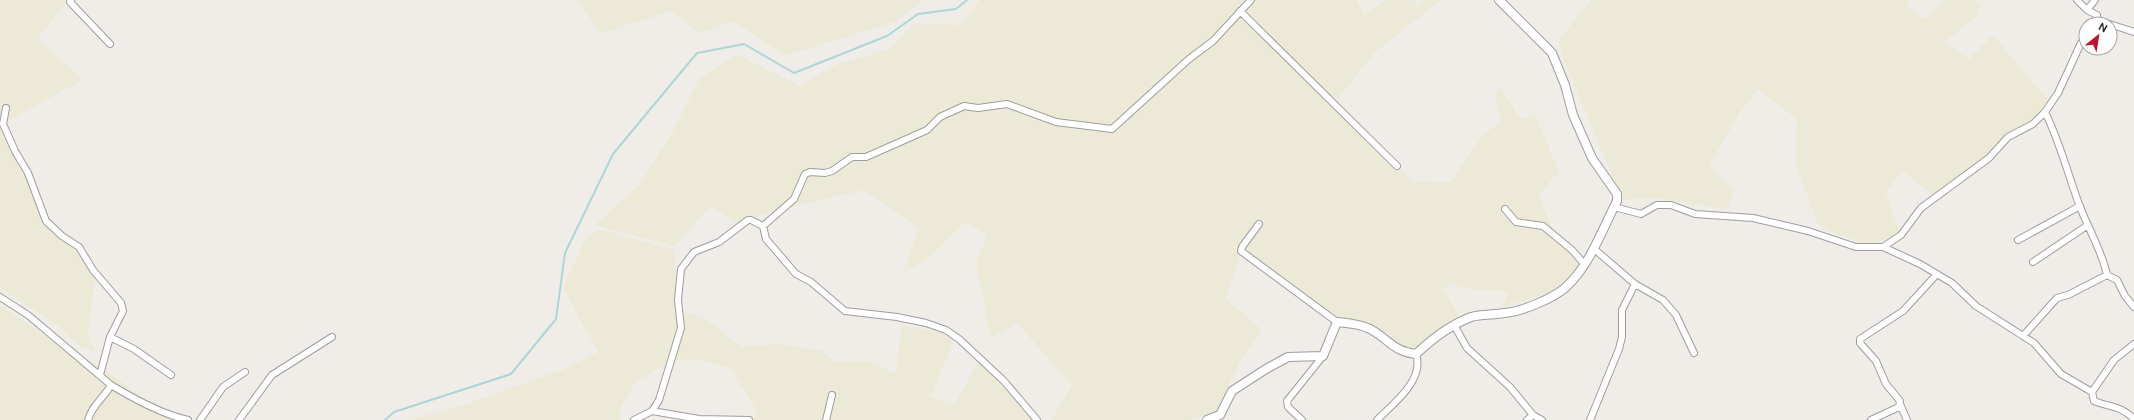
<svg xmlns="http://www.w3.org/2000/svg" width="2134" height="420" font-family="Ubuntu,sans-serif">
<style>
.farmland{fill:#ecead6}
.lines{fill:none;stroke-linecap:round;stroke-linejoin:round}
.stream{stroke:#add6d9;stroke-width:2}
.minor-casing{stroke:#9e9e9e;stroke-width:8}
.tertiary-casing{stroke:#9e9e9e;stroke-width:10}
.minor{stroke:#fff;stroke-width:6}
.tertiary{stroke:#fff;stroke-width:8}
</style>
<rect width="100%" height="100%" fill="#f0ece8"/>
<path class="farmland" d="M0 0H68L38 38 82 80 6 122 40 215 77 240 95 276 88 333 94 351 81 347 57 325 0 288Z
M578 0H923L897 21 784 56 734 21 698 33 672 11 600 33Z
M979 0H1356L1365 14 1386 0H1413L1417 5 1425 0H1441L1375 52 1335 102 1413 181 1451 182 1482 136 1501 121 1495 92 1501 88 1521 120 1534 113 1559 171 1538 197 1553 229 1583 262 1560 288 1502 308 1508 295 1502 290H1476L1455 286 1456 283H1451L1443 289 1459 315 1415 352 1401 349 1389 333 1340 321 1242 251 1225 298 1262 330 1240 362 1215 413 1186 420H1051L1072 385 1017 323 991 338 976 263 988 235 965 222 928 259 903 272 919 228 864 190 793 207 789 205 739 223 711 206 674 246 595 225 640 184 672 133 699 79 738 54 799 86 836 65 890 49 914 24 962 25Z
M1591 0H1910L1906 5 1925 20 1945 0H1975L1981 6 1976 17 1944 42 1969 59 1993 35 2050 103 1993 156 1953 188 1933 195 1902 171 1886 192 1900 234 1870 245 1837 234 1818 224 1796 165 1797 119 1758 89 1739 114 1709 166 1734 191 1727 209 1647 197 1622 200 1558 45 1561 37Z
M598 229 675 250 676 310 706 319 741 347 778 344 822 351 835 362 865 361 896 373 902 325 942 333 955 339 930 397 954 405 980 359 1020 401 1032 420H747L757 412 732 369 698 359 670 362 636 381 621 407 620 420H410L455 408 562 370 598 352 563 288 584 241Z
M0 306 47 337 101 367 164 413 184 420H0Z"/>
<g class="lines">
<path class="stream" d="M385 420 394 412 511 374 556 319 565 253 613 154 697 53 744 44 794 73 887 36 918 14 956 9 967 0"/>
<defs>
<path id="minor" d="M71 0 70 2 110 44
M2077 0 2087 10
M2095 0 2087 10 2097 15 2098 24
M1240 11 1397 166
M2101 24 2103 22 2134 32
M6 108 3 124 15 151 28 173 46 221 62 236 79 247 93 270 121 303 123 311 110 337 100 375
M2045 112C2060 142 2068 175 2080 207 2089 230 2102 251 2107 275L2117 280 2125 296 2134 307
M1614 207 1641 214 1657 205H1671L1695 214 1753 218 1808 231 1856 247H1883L1920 264 1952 283 1976 306 2034 343 2061 374 2092 392 2094 401C2111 408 2120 405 2134 419
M1505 209 1516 222 1543 226 1572 250 1585 265
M1259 224 1242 247 1241 251 1337 322
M763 226 766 239 796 274 811 282 845 311 897 317 926 323 946 330 959 339 1004 381 1037 420
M2018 240 2080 206
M1883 247 1901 235 1921 208 1989 158 2008 137 2033 124 2045 112 2058 93 2081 43 2086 38
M1593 248 1635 284 1663 300 1676 315 1694 353
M2033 262 2088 225
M0 297 28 315 111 385C104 398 92 405 88 420
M1454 325 1467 348 1510 387 1533 415 1527 420
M2023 336 2057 298 2068 295 2107 275
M110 337 134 349 171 375
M111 385C134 399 161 414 188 420
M2092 392 2114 360 2134 344
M1900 404 1907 420
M652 411 699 419 749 420
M1533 415 1542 420
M200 420 223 387 245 372
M239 420 272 375 332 337
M634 420 652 411 659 400 681 328 678 300 681 269 694 252 719 242 748 220H751L763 226 794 199 805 174 810 172 825 173 832 171 852 157H866L927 130 940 117 964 106 978 108 1007 104 1056 122 1112 129 1189 59 1213 41 1251 0
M826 420 832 395
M1302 420 1288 407 1287 401 1323 356
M1377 420C1393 404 1425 380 1416 354
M1590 420 1619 349 1622 337V310L1635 284
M1871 420 1899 407 1900 401 1886 384 1876 361 1860 343V339L1903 311 1937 274"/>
<path id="tertiary" d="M1207 420 1220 415 1232 391 1266 369 1288 357 1323 356 1337 322C1348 323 1360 324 1370 329 1389 339 1392 351 1416 354 1432 339 1450 325 1471 317 1482 314 1494 315 1504 313 1521 312 1554 298 1566 287 1590 265 1602 230 1617 201V194L1592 158 1573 115 1565 85 1552 53 1499 0"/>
</defs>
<use href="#minor" class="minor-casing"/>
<use href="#tertiary" class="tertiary-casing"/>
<use href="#minor" class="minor"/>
<use href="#tertiary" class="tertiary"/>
</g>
<g transform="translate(2098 36) rotate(30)"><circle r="19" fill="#ffffff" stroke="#a6a6a6"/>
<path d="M0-3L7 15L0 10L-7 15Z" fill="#bc1531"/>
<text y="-6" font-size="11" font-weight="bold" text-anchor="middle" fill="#212121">N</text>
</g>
</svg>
